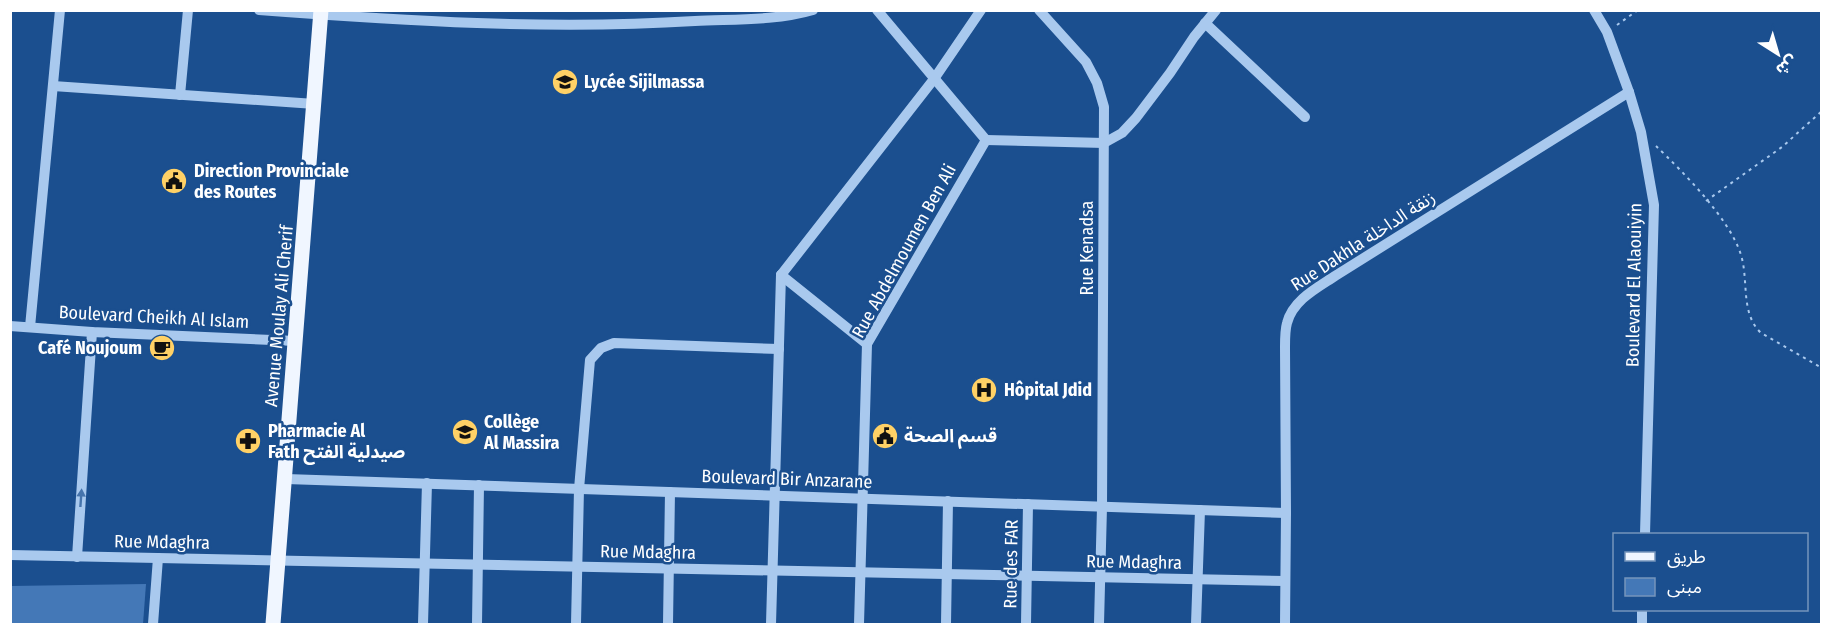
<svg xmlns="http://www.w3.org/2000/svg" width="1832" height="635" font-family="'Fira Sans Condensed','Noto Sans Arabic',sans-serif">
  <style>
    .building { fill: #4478b7 }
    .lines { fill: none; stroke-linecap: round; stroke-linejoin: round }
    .path { stroke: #a9c9ee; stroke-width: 2; stroke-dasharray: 3 4.5; stroke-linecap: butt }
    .minor { stroke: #a9c9ee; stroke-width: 10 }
    .major { stroke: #f0f6ff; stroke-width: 15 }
    .oneway { fill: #4674ac }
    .labels { text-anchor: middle; stroke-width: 5; stroke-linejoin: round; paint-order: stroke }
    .poi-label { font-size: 18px; font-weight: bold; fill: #fff; stroke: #1b4f8f; text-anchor: start }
    .street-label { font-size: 18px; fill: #fff; stroke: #1b4f8f }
  </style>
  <rect width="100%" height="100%" fill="#1b4f8f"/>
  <!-- building -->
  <path class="building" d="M 146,584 L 143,624 L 10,624 L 10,586 Z"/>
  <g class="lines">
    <!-- path -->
    <g class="path">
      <path d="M 1617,25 L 1638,10"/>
      <path d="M 1656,146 C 1683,172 1730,219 1741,255 C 1749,281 1740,313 1761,333 L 1822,368"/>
      <path d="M 1706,201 L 1782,147 L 1822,111"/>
    </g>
    <!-- minor -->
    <g class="minor">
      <path d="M 259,10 C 404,21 550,30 695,21 C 733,19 776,21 813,10"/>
      <path d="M 1039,10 L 1086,62 L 1097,83 L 1104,107 L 1102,507 L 1099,624"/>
      <path d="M 1594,10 L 1607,32 L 1629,92 L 1641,132 L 1654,205 L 1645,534"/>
      <path d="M 1205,23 L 1305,117"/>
      <path d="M 53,86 L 315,104"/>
      <path d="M 180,95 L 188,10"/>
      <path d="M 986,140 L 1104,143 L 1122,133 L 1136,118 L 1170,73 L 1194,37 L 1216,10"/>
      <path d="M 781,275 L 934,79 L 981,10"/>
      <path d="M 781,275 L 867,344"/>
      <path d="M 10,326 L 92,332 L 296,341"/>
      <path d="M 30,327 L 60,10"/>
      <path d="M 286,479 L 1286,513"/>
      <path d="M 10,555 L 1285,581"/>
      <path d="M 77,557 L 92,332"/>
      <path d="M 153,624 L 158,558"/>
      <path d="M 423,624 L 427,483"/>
      <path d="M 477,624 L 479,485"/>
      <path d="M 576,624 L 579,489 L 590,360 L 601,348 L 614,343 L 779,349"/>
      <path d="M 668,624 L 670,492"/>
      <path d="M 771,624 L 781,275"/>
      <path d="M 859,624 L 867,344 L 986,140 L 877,10"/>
      <path d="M 946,624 L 948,501"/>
      <path d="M 1026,624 L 1028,504"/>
      <path d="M 1196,624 L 1200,510"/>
      <path d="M 1285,624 L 1286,513 L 1285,347 C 1285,340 1285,330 1287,323 C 1293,300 1317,288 1335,276 L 1629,92"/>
      <path d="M 1642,624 L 1642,610"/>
    </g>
    <!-- major -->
    <path class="major" d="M 273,624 L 321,10"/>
  </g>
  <!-- one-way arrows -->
  <defs><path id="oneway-solid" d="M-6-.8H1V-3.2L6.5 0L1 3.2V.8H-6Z" transform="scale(1.5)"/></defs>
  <use class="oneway" href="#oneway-solid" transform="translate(81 498) rotate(-86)"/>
  <!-- icons -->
  <defs>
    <g id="school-disc" transform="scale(1.35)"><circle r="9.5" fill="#ffd166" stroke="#1b4f8f"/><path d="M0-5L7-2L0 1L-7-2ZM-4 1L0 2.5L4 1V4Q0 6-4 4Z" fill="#111"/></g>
    <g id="civic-disc" transform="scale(1.35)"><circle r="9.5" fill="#ffd166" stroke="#1b4f8f"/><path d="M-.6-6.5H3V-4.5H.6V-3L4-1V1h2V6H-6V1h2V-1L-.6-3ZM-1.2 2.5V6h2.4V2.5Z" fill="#111"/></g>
    <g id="cafe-disc" transform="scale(1.35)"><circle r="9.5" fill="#ffd166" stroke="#1b4f8f"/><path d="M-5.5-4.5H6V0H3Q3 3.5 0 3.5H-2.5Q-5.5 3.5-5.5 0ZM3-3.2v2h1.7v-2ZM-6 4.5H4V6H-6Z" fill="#111"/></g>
    <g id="hospital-disc" transform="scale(1.35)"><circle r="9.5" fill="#ffd166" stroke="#1b4f8f"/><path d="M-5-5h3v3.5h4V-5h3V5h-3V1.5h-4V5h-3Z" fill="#111"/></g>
    <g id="pharmacy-disc" transform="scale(1.35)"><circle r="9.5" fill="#ffd166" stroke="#1b4f8f"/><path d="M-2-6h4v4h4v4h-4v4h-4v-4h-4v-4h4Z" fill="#111"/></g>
  </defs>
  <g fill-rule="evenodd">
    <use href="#school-disc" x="565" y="82"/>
    <use href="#civic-disc" x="174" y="181"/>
    <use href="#cafe-disc" x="162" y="348"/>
    <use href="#hospital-disc" x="984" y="390"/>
    <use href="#school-disc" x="465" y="432"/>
    <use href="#civic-disc" x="885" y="436"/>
    <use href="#pharmacy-disc" x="248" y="441"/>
  </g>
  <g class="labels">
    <!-- poi labels -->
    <g class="poi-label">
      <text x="584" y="88">Lycée Sijilmassa</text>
      <text x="194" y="177">Direction Provinciale<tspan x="194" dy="21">des Routes</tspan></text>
      <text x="142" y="354" text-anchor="end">Café Noujoum</text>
      <text x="1004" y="396">Hôpital Jdid</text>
      <text x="484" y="428">Collège<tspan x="484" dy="21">Al Massira</tspan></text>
      <text x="268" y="437">Pharmacie Al<tspan x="268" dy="21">Fath صيدلية الفتح</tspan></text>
      <text x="904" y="442">قسم الصحة</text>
    </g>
    <!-- street labels -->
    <g class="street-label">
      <text transform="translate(1363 241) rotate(-33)" y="6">Rue Dakhla زنقة الداخلة</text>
      <text transform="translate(1087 248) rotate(-90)" y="6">Rue Kenadsa</text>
      <text transform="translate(904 251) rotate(-61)" y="6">Rue Abdelmoumen Ben Ali</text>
      <text transform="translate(1634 285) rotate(-89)" y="6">Boulevard El Alaouiyin</text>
      <text transform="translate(279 316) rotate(-85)" y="6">Avenue Moulay Ali Cherif</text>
      <text transform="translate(154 317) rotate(3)" y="6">Boulevard Cheikh Al Islam</text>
      <text transform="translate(787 479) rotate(2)" y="6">Boulevard Bir Anzarane</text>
      <text transform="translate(162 542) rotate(1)" y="6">Rue Mdaghra</text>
      <text transform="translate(648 552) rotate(1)" y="6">Rue Mdaghra</text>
      <text transform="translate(1134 562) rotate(1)" y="6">Rue Mdaghra</text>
      <text transform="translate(1011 564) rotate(-89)" y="6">Rue des FAR</text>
    </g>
  </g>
  <!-- border -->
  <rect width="1832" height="635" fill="none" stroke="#ffffff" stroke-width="24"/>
  <!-- legend -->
  <rect x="1613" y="533" width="195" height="78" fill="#1b4f8f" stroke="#7695bc" stroke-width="1.5"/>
  <rect x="1625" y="552" width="30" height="9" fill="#f0f6ff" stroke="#7695bc" stroke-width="1.5"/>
  <text x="1667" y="563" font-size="18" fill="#ffffff">طريق</text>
  <rect x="1625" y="578" width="30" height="18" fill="#4478b7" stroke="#7695bc" stroke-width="1.5"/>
  <text x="1667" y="593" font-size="18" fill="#ffffff">مبنى</text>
  <!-- north arrow -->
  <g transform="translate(1778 54) rotate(143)" stroke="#1b4f8f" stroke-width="4.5" paint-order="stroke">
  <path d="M0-4.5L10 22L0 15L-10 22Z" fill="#ffffff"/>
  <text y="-9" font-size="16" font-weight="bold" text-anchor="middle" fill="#ffffff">ش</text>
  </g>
</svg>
